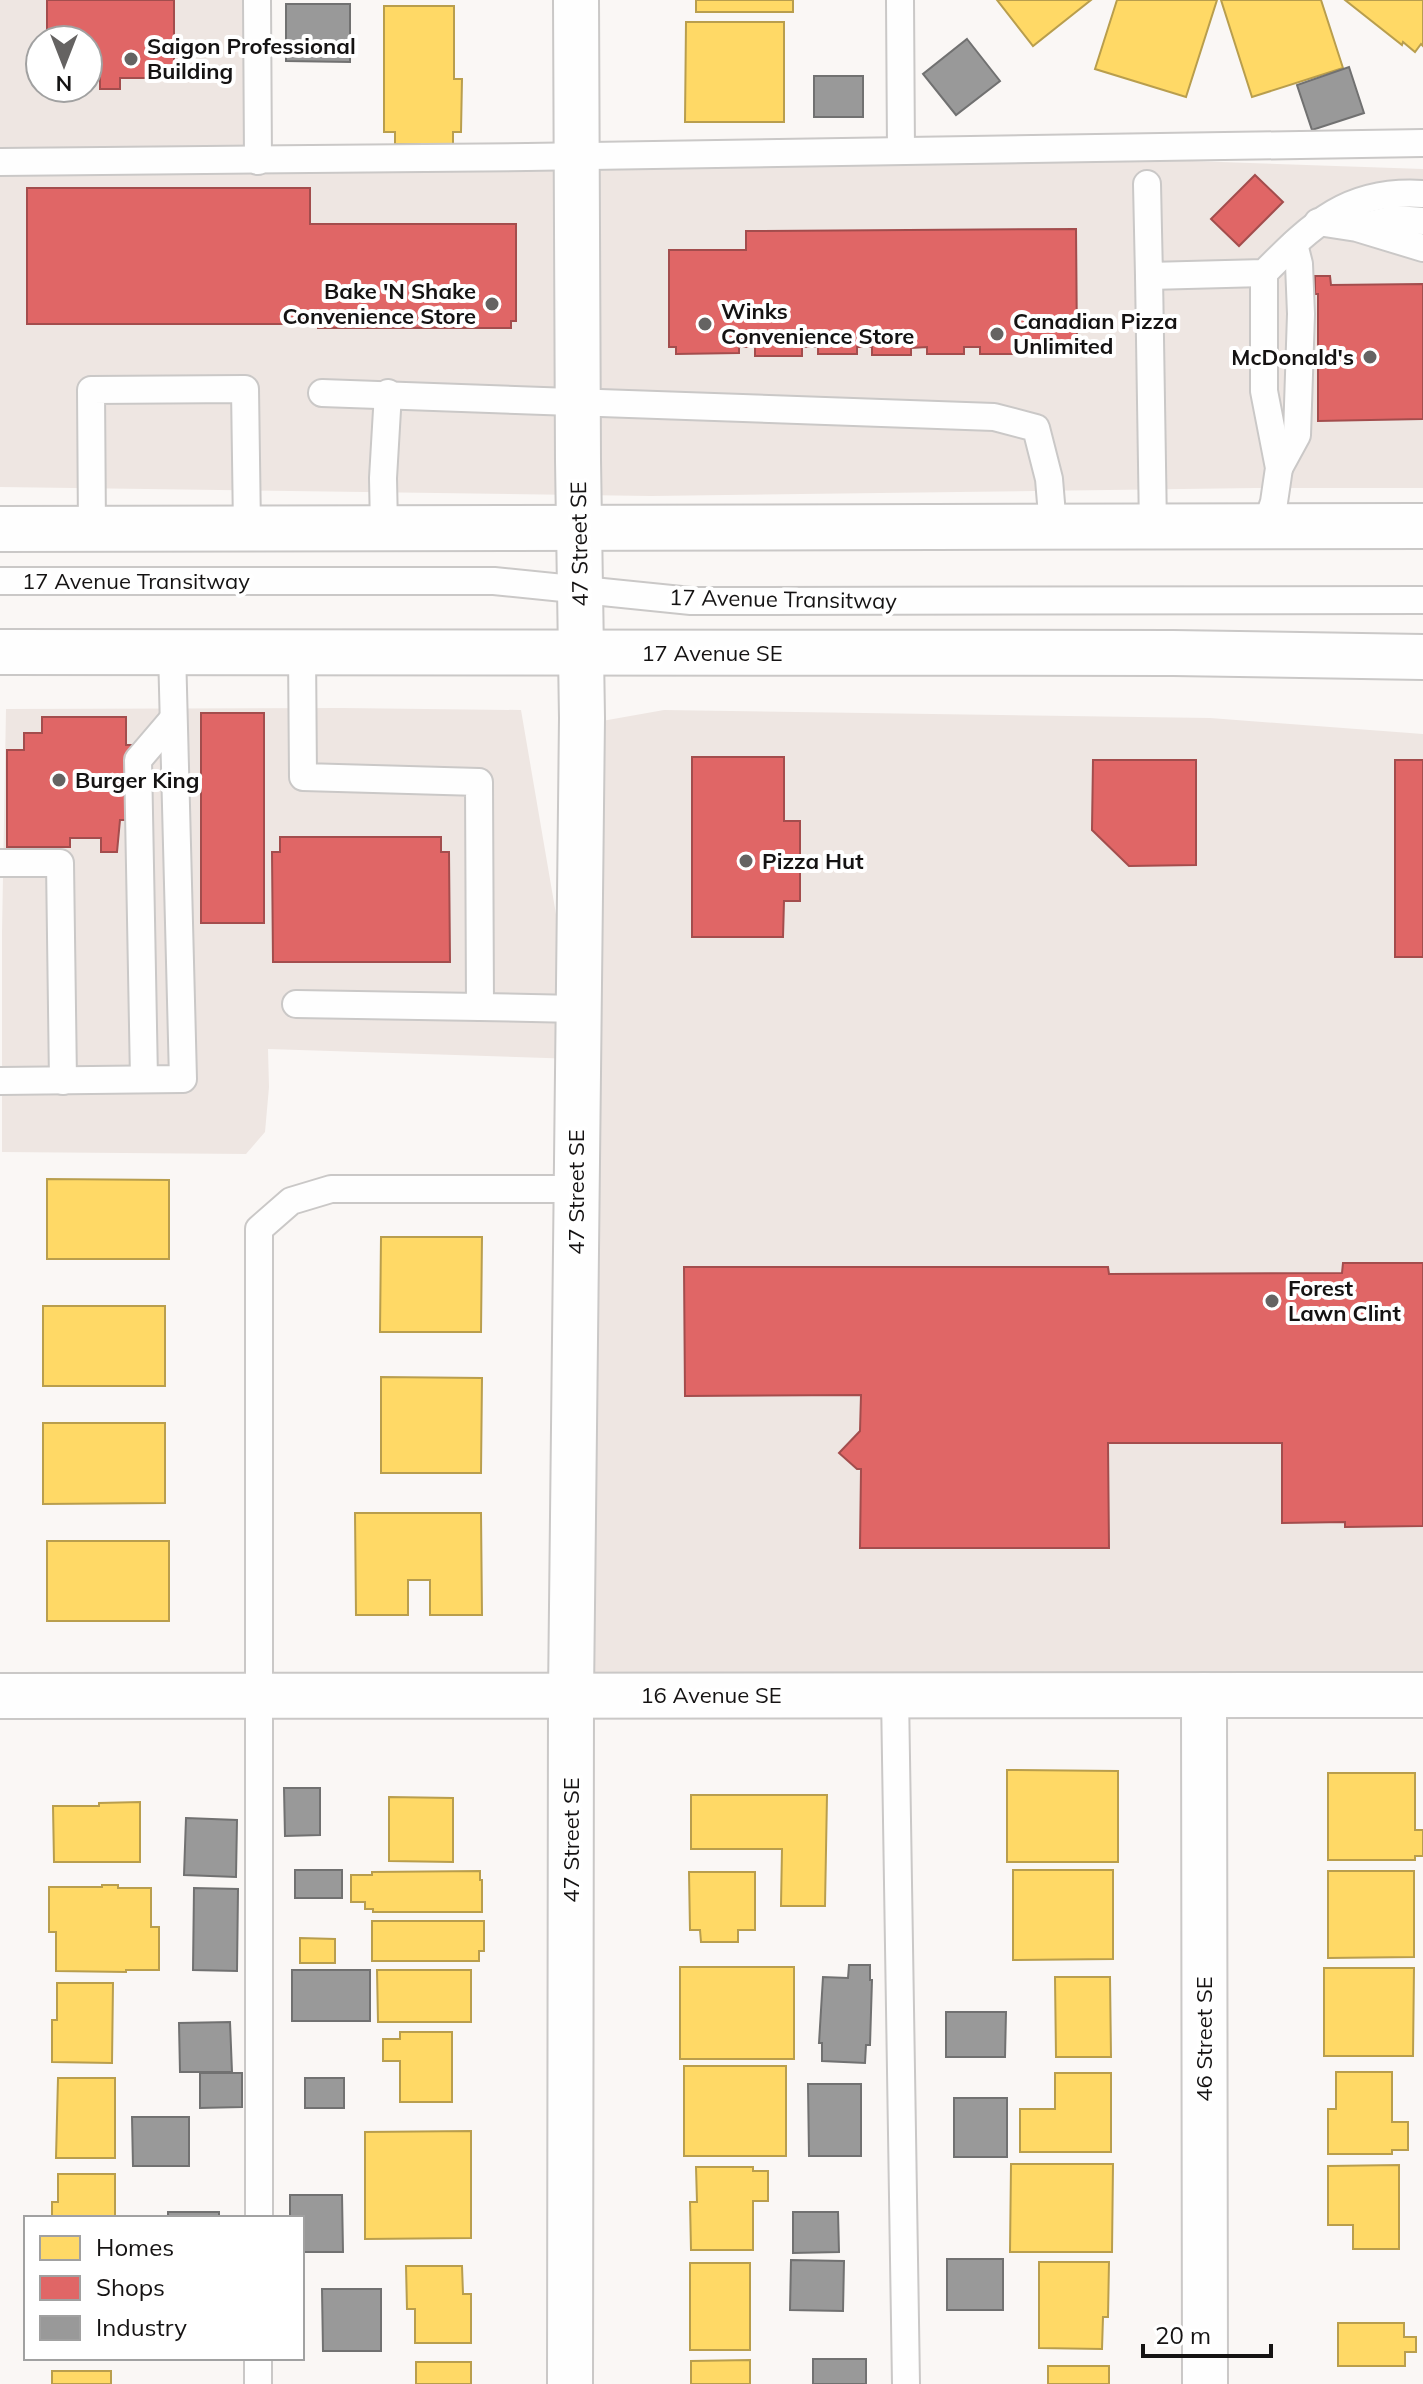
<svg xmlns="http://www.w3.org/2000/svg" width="1423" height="2384" font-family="Mulish,sans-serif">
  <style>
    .built { fill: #eee6e2; fill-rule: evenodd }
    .homes { fill: #ffd966; stroke: #b99e4d; stroke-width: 2 }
    .shops { fill: #e06666; stroke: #a34d4d; stroke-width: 2 }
    .industry { fill: #999; stroke: #717171; stroke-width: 2 }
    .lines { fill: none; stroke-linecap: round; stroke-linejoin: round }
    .lane-casing { stroke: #cac8c7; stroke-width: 30 }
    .street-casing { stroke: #cac8c7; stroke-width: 48 }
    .secondary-casing { stroke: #cac8c7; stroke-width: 48 }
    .lane { stroke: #fefefe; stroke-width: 26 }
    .street { stroke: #fefefe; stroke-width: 44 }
    .secondary { stroke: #fefefe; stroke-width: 44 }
    .poi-dot { fill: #656362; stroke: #fff; stroke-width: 3 }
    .labels { text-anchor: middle; stroke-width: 8; stroke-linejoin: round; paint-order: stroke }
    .poi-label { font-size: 22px; font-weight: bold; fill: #151313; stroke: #fff; text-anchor: start }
    .street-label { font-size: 22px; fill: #151313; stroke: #fff }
  </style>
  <rect width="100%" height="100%" fill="#faf7f5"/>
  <!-- built -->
  <g class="built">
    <path d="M 0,0 L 258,0 L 258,160 L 901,151 L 1423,169 L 1423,488 L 1256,488 L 651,496 L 0,487 ZM 40,40 L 88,40 L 88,88 L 40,88 Z"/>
    <path d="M 342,708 L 521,710 L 576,1031 L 602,721 L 664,710 L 1210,718 L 1423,734 L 1423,1695 L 571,1695 L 577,1059 L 268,1049 L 269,1087 L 265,1132 L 246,1154 L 2,1152 L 2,933 L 6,709 Z"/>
  </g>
  <!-- homes -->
  <g class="homes">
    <rect x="696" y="0" width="97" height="12"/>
    <path d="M 997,0 L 1091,0 L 1033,46 Z"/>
    <path d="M 1117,0 L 1217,0 L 1186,97 L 1095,69 Z"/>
    <path d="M 1221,0 L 1321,0 L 1343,68 L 1252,97 Z"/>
    <path d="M 1345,0 L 1423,0 L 1423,46 L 1421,44 L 1415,52 L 1403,42 L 1402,45 Z"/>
    <path d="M 384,6 L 454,6 L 454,79 L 462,79 L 461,132 L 453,132 L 453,144 L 395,144 L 395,132 L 384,132 Z"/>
    <path d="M 686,22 L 784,22 L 784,122 L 685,122 Z"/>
    <path d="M 47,1179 L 169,1180 L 169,1259 L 47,1259 Z"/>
    <path d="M 381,1237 L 482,1237 L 481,1332 L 380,1332 Z"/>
    <rect x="43" y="1306" width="122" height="80"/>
    <path d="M 381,1377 L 482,1378 L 481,1473 L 381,1473 Z"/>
    <path d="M 43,1423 L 165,1423 L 165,1503 L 43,1504 Z"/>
    <path d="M 355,1513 L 481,1513 L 482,1615 L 430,1615 L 430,1580 L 408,1580 L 408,1615 L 356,1615 Z"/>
    <rect x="47" y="1541" width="122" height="80"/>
    <path d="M 1007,1770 L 1118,1771 L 1118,1862 L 1007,1862 Z"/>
    <path d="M 1328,1773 L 1415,1773 L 1415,1830 L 1423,1830 L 1423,1856 L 1415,1856 L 1415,1860 L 1328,1860 Z"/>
    <path d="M 691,1795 L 827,1795 L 825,1906 L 781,1906 L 782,1849 L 691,1849 Z"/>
    <path d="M 389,1797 L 453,1798 L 453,1862 L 389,1861 Z"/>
    <path d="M 140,1802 L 140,1862 L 54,1862 L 53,1806 L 99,1806 L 99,1803 Z"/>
    <path d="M 1013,1870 L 1113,1870 L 1113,1959 L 1013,1960 Z"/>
    <path d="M 480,1871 L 480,1880 L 482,1880 L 482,1912 L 373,1912 L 373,1909 L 365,1909 L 365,1902 L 351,1902 L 351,1875 L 372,1875 L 372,1872 Z"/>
    <path d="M 1328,1871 L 1414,1871 L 1414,1957 L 1328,1958 Z"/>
    <path d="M 689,1872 L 755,1872 L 755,1930 L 738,1930 L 738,1942 L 701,1942 L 700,1930 L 690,1930 Z"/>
    <path d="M 102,1885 L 118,1885 L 118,1888 L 151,1888 L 151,1927 L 159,1927 L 159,1970 L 126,1970 L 126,1972 L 56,1971 L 56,1932 L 49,1932 L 49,1887 L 102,1887 Z"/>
    <path d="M 372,1921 L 484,1921 L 484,1951 L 479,1951 L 479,1961 L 372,1961 Z"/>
    <path d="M 300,1938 L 335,1939 L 335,1963 L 300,1963 Z"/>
    <rect x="680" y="1967" width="114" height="92"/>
    <path d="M 1324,1968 L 1414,1968 L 1413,2056 L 1324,2056 Z"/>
    <path d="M 377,1970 L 471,1970 L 471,2022 L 378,2022 Z"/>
    <path d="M 1055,1977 L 1110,1977 L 1111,2057 L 1056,2057 Z"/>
    <path d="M 57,1983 L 113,1983 L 112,2063 L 52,2062 L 52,2020 L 57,2020 Z"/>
    <path d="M 400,2032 L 452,2032 L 452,2102 L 400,2102 L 400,2061 L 383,2061 L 383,2039 L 400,2039 Z"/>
    <rect x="684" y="2066" width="102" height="90"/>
    <path d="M 1336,2072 L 1392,2072 L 1392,2122 L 1408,2122 L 1408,2150 L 1392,2150 L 1392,2154 L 1328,2154 L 1328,2109 L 1336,2109 Z"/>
    <path d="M 1055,2073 L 1111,2073 L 1111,2152 L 1020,2152 L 1020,2109 L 1055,2109 Z"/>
    <path d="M 58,2078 L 115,2078 L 115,2158 L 56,2158 Z"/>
    <path d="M 471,2131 L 471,2238 L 365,2239 L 365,2132 Z"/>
    <path d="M 1011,2164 L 1113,2164 L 1112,2252 L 1010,2252 Z"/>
    <path d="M 1399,2165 L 1399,2249 L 1353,2249 L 1353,2225 L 1328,2225 L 1328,2166 Z"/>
    <path d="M 696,2167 L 753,2167 L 753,2171 L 768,2171 L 768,2201 L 753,2201 L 753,2250 L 691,2250 L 690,2202 L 697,2202 Z"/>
    <path d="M 58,2174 L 115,2174 L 115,2218 L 52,2218 L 52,2202 L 58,2202 Z"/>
    <path d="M 1039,2262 L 1109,2262 L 1108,2317 L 1103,2317 L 1102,2349 L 1039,2348 Z"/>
    <rect x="690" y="2263" width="60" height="87"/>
    <path d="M 406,2266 L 462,2266 L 463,2294 L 471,2294 L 471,2343 L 415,2343 L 415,2309 L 407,2309 Z"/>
    <path d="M 1338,2323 L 1404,2323 L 1404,2337 L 1416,2337 L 1416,2352 L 1405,2352 L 1405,2366 L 1338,2366 Z"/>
    <path d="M 750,2360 L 750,2384 L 691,2384 L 691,2361 Z"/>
    <rect x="416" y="2362" width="55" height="22"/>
    <rect x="1048" y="2366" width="61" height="18"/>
    <rect x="52" y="2371" width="59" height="13"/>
  </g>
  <!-- shops -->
  <g class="shops">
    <path d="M 47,0 L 174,0 L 174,78 L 120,78 L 120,89 L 100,89 L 100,78 L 88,78 L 88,40 L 47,40 Z"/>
    <path d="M 1255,175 L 1283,202 L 1239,246 L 1211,219 Z"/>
    <path d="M 27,188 L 310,188 L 310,224 L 516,224 L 516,321 L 511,321 L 511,328 L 318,328 L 318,321 L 311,321 L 311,324 L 27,324 Z"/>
    <path d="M 1076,229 L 1077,346 L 1069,346 L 1069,354 L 1033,355 L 1033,347 L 1017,347 L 1017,354 L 980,354 L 980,347 L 964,347 L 964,354 L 927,354 L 927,347 L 911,348 L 911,355 L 872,355 L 872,347 L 857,347 L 857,354 L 818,354 L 818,347 L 802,347 L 802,356 L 755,356 L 755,347 L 739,347 L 739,353 L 676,354 L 676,347 L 669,347 L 669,250 L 746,250 L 746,231 Z"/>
    <path d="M 1315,276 L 1330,276 L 1331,285 L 1423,284 L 1423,419 L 1318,421 L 1318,294 L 1315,294 Z"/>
    <rect x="201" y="713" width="63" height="210"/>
    <path d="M 42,717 L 126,717 L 126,745 L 134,745 L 134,820 L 120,820 L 117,852 L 101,852 L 101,838 L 70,838 L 70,847 L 7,847 L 7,750 L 24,750 L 24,733 L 42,733 Z"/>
    <path d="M 692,757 L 784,757 L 784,821 L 800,821 L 800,901 L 784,901 L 783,937 L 692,937 Z"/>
    <path d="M 1093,760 L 1196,760 L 1196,865 L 1129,866 L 1092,830 Z"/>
    <rect x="1395" y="760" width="28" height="197"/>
    <path d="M 280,837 L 441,837 L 441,852 L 449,852 L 450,962 L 273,962 L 272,852 L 280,852 Z"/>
    <path d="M 1343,1263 L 1423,1263 L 1423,1526 L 1345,1527 L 1345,1522 L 1282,1523 L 1282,1443 L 1108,1443 L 1109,1548 L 860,1548 L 861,1469 L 857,1469 L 839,1453 L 860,1431 L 861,1395 L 685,1396 L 684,1267 L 1108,1267 L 1109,1274 L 1342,1273 Z"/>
  </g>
  <!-- industry -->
  <g class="industry">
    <path d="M 286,4 L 350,4 L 350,62 L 286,61 Z"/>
    <path d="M 967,39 L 1000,81 L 956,115 L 923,74 Z"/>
    <path d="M 1349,67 L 1364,113 L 1312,130 L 1297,85 Z"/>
    <rect x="814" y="76" width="49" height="41"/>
    <path d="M 284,1788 L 320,1788 L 320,1835 L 285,1836 Z"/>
    <path d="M 186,1818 L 237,1820 L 236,1877 L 184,1875 Z"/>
    <rect x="295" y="1870" width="47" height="28"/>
    <path d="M 194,1888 L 238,1889 L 237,1971 L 193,1970 Z"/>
    <path d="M 849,1965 L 870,1965 L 870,1980 L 872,1980 L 870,2045 L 866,2045 L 865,2063 L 822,2061 L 822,2043 L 819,2043 L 823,1977 L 848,1978 Z"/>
    <rect x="292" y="1970" width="78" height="51"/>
    <path d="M 946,2012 L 1006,2012 L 1005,2057 L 946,2057 Z"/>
    <path d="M 230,2022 L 232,2072 L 180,2072 L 179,2023 Z"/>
    <path d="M 200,2073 L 242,2073 L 242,2107 L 200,2108 Z"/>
    <rect x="305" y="2078" width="39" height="30"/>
    <path d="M 808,2084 L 861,2084 L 861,2156 L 809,2156 Z"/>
    <rect x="954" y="2098" width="53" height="59"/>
    <path d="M 132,2117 L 189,2117 L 189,2166 L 133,2166 Z"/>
    <path d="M 290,2195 L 342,2195 L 343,2252 L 302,2252 L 302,2218 L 290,2218 Z"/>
    <rect x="168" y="2212" width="51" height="6"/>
    <path d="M 793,2212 L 838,2212 L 839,2252 L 793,2253 Z"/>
    <rect x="947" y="2259" width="56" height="51"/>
    <path d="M 791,2260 L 844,2261 L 843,2311 L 790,2310 Z"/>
    <path d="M 322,2289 L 381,2289 L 381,2351 L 323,2351 Z"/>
    <rect x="813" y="2359" width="53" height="25"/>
  </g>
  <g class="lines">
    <!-- lane casing -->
    <g class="lane-casing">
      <g id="lane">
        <path d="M 257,0 L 258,161"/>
        <path d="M 900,0 L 901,151"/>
        <path d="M 0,162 L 527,157 L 1423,143"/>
        <path d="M 1147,184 L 1149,276 L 1264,273 C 1313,224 1348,189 1423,194"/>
        <path d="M 1318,222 L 1357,228 L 1423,248"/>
        <path d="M 1360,227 L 1395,219 L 1423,221"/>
        <path d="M 1264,273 L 1264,391 L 1279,468 L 1274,502 L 1266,526"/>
        <path d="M 1149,276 L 1153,527"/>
        <path d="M 322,393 L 994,417 L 1036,428 L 1049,479 L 1053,527"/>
        <path d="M 1279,468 L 1297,435 L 1301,314 L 1299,264 L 1294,244"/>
        <path d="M 384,527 L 383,478 L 388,393"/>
        <path d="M 92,528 L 91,390 L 245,389 L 247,527"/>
        <path d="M 0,581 L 494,581 L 691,601 L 1423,600"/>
        <path d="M 302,650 L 303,777 L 479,782 L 480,1007 L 578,1009"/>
        <path d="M 0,863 L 60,863 L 63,1081"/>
        <path d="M 296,1004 L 480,1007"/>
        <path d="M 144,1079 L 138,760 L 173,719"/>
        <path d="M 0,1081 L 183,1079 L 172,650"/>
        <path d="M 895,1695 L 906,2384"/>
        <path d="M 259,2218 L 259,1229 L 291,1201 L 331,1189 L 576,1189"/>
        <path d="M 258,2384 L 258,2358"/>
      </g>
    </g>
    <!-- street casing -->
    <g class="street-casing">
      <g id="street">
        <path d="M 1204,1695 L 1205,2384"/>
        <path d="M 0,1696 L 1423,1695"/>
        <path d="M 570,2384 L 571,1695 L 582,718 L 578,460 L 576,0"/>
      </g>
    </g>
    <!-- secondary casing -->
    <g class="secondary-casing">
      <g id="secondary">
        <path d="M 0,529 L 1423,526"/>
        <path d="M 0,652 L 1173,653 L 1423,657"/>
      </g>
    </g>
    <!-- lane -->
    <use href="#lane" class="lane"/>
    <!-- street -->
    <use href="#street" class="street"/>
    <!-- secondary -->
    <use href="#secondary" class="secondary"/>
  </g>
  <!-- markers -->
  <g class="poi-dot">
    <circle cx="131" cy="59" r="8"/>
    <circle cx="492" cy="304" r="8"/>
    <circle cx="705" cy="324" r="8"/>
    <circle cx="997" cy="334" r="8"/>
    <circle cx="1370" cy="357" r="8"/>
    <circle cx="59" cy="780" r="8"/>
    <circle cx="746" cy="861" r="8"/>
    <circle cx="1272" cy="1301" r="8"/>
  </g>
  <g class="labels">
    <!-- poi labels -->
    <g class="poi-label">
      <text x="147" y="54">Saigon Professional<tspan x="147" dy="25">Building</tspan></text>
      <text x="476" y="299" text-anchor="end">Bake 'N Shake<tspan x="476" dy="25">Convenience Store</tspan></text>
      <text x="721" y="319">Winks<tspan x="721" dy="25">Convenience Store</tspan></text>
      <text x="1013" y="329">Canadian Pizza<tspan x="1013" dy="25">Unlimited</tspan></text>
      <text x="1354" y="365" text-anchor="end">McDonald's</text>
      <text x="75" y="788">Burger King</text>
      <text x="762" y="869">Pizza Hut</text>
      <text x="1288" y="1296">Forest<tspan x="1288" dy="25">Lawn Clint</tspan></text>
    </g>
    <!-- street labels -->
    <g class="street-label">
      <text transform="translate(579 544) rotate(-91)" y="8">47 Street SE</text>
      <text x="136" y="589">17 Avenue Transitway</text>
      <text transform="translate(783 599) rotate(1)" y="8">17 Avenue Transitway</text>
      <text x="712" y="661">17 Avenue SE</text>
      <text transform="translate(576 1192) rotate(-90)" y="8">47 Street SE</text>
      <text x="711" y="1703">16 Avenue SE</text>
      <text transform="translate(571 1840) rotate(-90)" y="8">47 Street SE</text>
      <text transform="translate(1204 2039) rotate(-90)" y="8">46 Street SE</text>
    </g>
  </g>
  <!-- legend -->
  <rect x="24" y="2216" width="280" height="144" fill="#ffffff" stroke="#a1a1a1" stroke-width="2"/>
  <rect x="40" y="2236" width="40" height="24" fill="#ffd966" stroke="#a1a1a1" stroke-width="2"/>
  <text x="96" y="2256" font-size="24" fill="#151313">Homes</text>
  <rect x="40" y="2276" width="40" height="24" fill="#e06666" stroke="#a1a1a1" stroke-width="2"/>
  <text x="96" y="2296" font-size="24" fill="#151313">Shops</text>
  <rect x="40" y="2316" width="40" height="24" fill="#999999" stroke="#a1a1a1" stroke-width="2"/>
  <text x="96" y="2336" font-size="24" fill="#151313">Industry</text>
  <!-- north arrow -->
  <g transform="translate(64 64) rotate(180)"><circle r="38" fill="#ffffff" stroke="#a1a1a1" stroke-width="2"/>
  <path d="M0-6L14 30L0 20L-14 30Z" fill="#656362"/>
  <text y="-12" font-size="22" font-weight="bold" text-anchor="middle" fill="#151313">N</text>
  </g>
  <!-- scale -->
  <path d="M1143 2344v12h128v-12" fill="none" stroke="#151313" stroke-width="4"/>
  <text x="1155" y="2344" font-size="24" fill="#151313" stroke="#ffffff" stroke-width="6" paint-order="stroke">20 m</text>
</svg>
